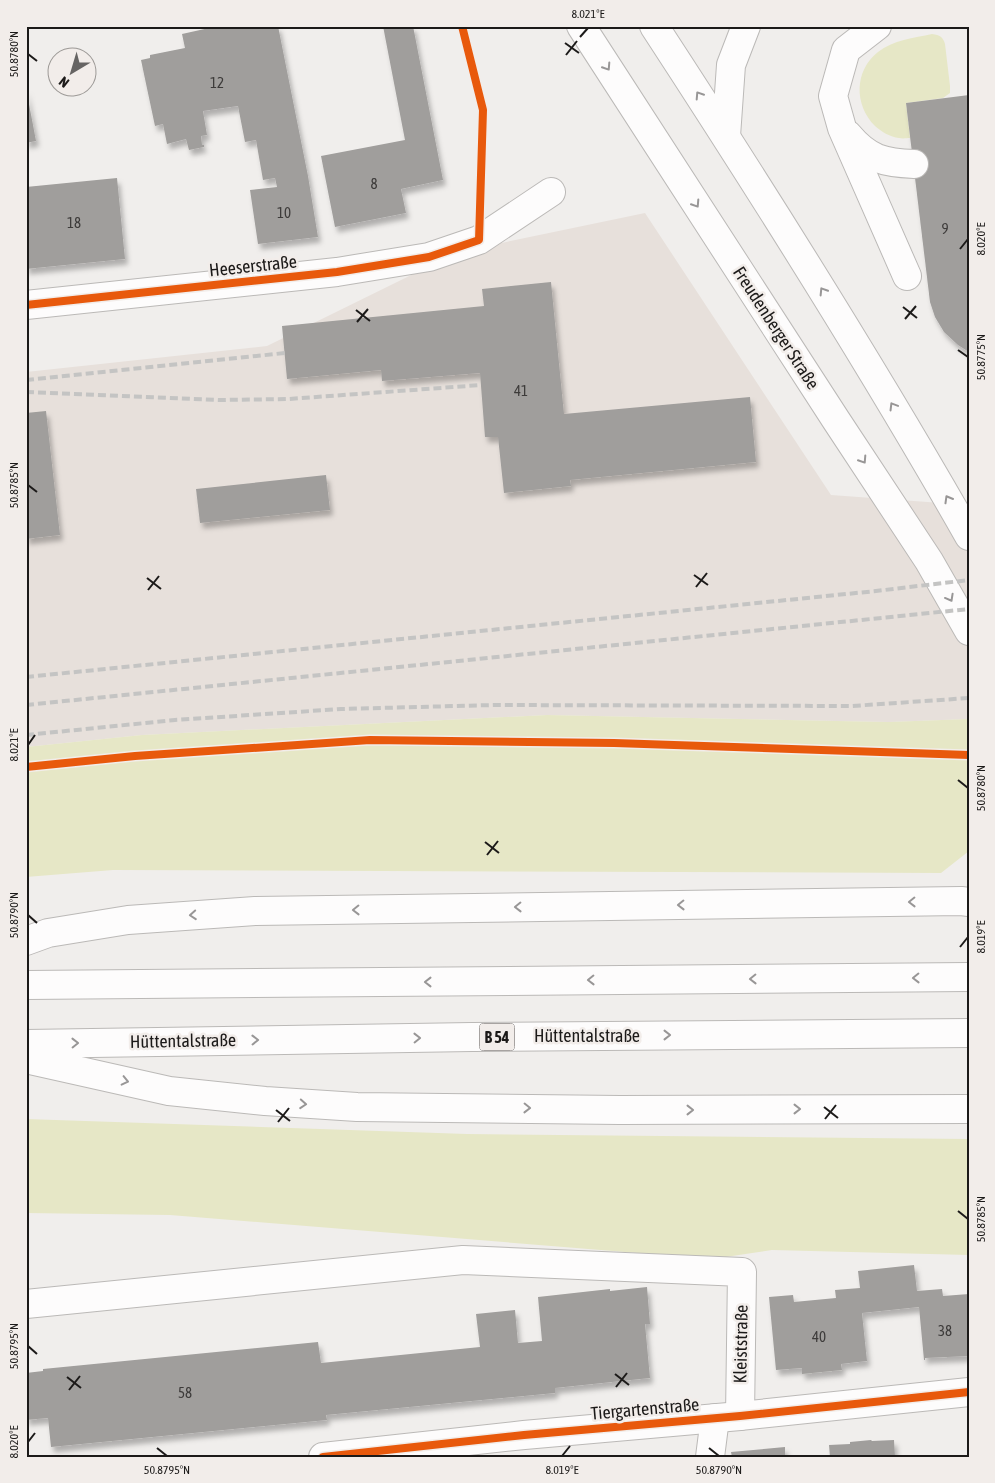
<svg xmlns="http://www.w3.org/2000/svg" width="995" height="1483" font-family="'Asap Condensed',sans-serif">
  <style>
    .built { fill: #e7e0db }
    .green { fill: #e6e7c6 }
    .building { fill: #a09e9c; filter: url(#shadow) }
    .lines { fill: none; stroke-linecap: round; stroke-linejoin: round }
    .minor-casing { stroke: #bbb9b7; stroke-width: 30 }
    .major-casing { stroke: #bbb9b7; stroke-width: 30 }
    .highway-casing { stroke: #bbb9b7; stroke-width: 30 }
    .minor { stroke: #fdfcfc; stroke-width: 28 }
    .major { stroke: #fdfcfc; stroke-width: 28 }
    .highway { stroke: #fdfcfc; stroke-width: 28 }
    .rail { stroke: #c4c4c3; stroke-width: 4; stroke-dasharray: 8 4; stroke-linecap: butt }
    .cycleway-casing { stroke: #f2edea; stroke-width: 11 }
    .cycleway { stroke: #e8590c; stroke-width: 8 }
    .oneway { stroke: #989696 }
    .ticks { fill: none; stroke: #1c1a19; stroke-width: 2 }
    .labels { text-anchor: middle; stroke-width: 5; stroke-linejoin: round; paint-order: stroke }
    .number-label { font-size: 15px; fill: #3d3b3a }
    .shield { fill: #f2edea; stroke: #5c5958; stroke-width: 1 }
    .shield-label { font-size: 16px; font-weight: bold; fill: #1c1a19 }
    .street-label { font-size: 18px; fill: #1c1a19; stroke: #f2edea }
    .neatline { fill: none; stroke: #1c1a19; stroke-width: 2 }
    .ticks-label { font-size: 12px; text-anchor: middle; fill: #1c1a19 }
  </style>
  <defs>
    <filter id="shadow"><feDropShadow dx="3" dy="5.5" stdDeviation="2.5" flood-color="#0004"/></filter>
  </defs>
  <rect width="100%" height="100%" fill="#f0eeec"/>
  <!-- built -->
  <path class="built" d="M 645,213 L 831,495 L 969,505 L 969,719 L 888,722 L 547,715 L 142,735 L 26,747 L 26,372 L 267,346 L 458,252 Z"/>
  <!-- green -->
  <g class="green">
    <path d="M 932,34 C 940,35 943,37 945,44 L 950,86 L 950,93 L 943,98 L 906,103 L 910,138 C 907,138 903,139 899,138 C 890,137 882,132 875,126 C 854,105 854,71 878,52 C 893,40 914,38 932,34 Z"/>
    <path d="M 547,715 L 888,722 L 969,719 L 969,851 L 941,873 L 113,870 L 26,877 L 26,747 L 142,735 Z"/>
    <path d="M 26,1119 L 467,1134 L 969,1139 L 969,1255 L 772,1250 L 712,1259 L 170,1215 L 26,1213 Z"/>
  </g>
  <!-- building -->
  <g class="building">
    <path d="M 218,26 L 278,26 L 308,176 L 318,237 L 258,244 L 250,190 L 277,187 L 275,178 L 263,180 L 256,140 L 245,142 L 238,106 L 203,111 L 207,135 L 201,136 L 202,145 L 204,145 L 204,147 L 189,150 L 186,139 L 167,144 L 163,124 L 155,126 L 141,60 L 150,58 L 150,55 L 185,48 L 182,34 Z"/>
    <path d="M 383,26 L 413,26 L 443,180 L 401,189 L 406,213 L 335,227 L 321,156 L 405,140 Z"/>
    <path d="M 26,88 L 36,141 L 26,143 Z"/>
    <path d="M 969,95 L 969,352 L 958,345 L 944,332 L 935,317 L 930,302 L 906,103 Z"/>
    <path d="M 117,178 L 125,259 L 26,269 L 26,187 Z"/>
    <path d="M 551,282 L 564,414 L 750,397 L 756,462 L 570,480 L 571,486 L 504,493 L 498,437 L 485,437 L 480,373 L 382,381 L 381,370 L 287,379 L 282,326 L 484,306 L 482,289 Z"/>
    <path d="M 46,411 L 60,535 L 26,539 L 26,413 Z"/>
    <path d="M 326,475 L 330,510 L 200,523 L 196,489 Z"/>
    <path d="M 914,1265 L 917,1291 L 942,1289 L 943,1296 L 969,1294 L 969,1356 L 925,1358 L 925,1360 L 924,1360 L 919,1307 L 862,1313 L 867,1361 L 841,1364 L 842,1370 L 802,1374 L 802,1368 L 776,1370 L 769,1297 L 793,1295 L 794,1302 L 836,1298 L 835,1290 L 860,1288 L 858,1271 Z"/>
    <path d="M 647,1287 L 650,1324 L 645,1324 L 650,1378 L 555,1388 L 555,1393 L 326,1415 L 327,1420 L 51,1447 L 48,1418 L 26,1420 L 26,1373 L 43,1371 L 43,1369 L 318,1342 L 321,1363 L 480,1347 L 476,1314 L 515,1310 L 518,1343 L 542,1341 L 538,1297 L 610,1289 L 610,1291 Z"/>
    <path d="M 871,1440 L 872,1441 L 894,1440 L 895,1457 L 830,1457 L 829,1445 L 850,1444 L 850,1442 Z"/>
    <path d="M 785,1447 L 785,1457 L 732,1457 L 731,1452 Z"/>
  </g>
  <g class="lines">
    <!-- minor casing -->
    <g class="minor-casing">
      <g id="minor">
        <path d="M 877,26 L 846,50 L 833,96 L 842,128 L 907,276"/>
        <path d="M 848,135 C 868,159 884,163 914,164"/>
        <path d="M 26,305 L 337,272 L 429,257 L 479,240 L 551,192"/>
        <path d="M 26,1304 L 463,1260 L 742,1272 L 740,1416"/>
        <path d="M 323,1457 L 524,1435 L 740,1416 L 969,1392"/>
        <path d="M 710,1457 L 715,1418"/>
      </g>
    </g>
    <!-- major casing -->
    <g class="major-casing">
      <g id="major">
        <path d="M 581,26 L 836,420 L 929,561 L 969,631"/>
        <path d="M 654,26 C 763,193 870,362 969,536"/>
        <path d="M 726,136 L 731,65 L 746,26"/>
      </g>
    </g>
    <!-- highway casing -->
    <g class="highway-casing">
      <g id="highway">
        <path d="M 26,941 L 48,933 L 128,920 L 255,911 L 961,901 L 969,902"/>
        <path d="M 26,985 L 969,977"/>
        <path d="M 26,1044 L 472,1037 L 969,1033"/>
        <path d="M 26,1059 L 169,1091 L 265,1101 L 357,1107 L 620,1110 L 969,1109"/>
      </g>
    </g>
    <!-- minor -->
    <use href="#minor" class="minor"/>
    <!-- major -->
    <use href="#major" class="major"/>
    <!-- highway -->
    <use href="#highway" class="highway"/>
    <!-- rail -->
    <g class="rail">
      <path d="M 26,380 L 285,353"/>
      <path d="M 26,392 L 220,400 L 289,399 L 481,385"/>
      <path d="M 26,677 L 876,591 L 969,580"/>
      <path d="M 26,705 L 969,609"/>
      <path d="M 26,735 L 175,720 L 341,709 L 495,705 L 852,706 L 969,698"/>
    </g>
    <!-- cycleway casing -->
    <g class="cycleway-casing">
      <g id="cycleway">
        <path d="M 26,305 L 337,272 L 429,257 L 479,240 L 483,110 L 462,26"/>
        <path d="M 26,767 L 135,756 L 370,740 L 614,743 L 969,755"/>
        <path d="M 323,1457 L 524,1435 L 740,1416 L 969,1392"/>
      </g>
    </g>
    <!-- cycleway -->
    <use href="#cycleway" class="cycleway"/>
  </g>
  <!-- one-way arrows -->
  <defs><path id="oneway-chevron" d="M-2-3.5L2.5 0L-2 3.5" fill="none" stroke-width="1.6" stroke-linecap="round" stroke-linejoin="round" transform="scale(1.25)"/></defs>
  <g class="oneway">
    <use href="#oneway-chevron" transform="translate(607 67) rotate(57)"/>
    <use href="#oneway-chevron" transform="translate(699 95) rotate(-123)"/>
    <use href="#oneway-chevron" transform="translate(696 204) rotate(57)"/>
    <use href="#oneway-chevron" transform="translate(823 291) rotate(-122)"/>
    <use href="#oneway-chevron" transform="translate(893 406) rotate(-121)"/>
    <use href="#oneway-chevron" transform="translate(863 460) rotate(57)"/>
    <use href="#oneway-chevron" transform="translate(948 499) rotate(-120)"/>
    <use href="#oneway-chevron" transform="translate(950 598) rotate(61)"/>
    <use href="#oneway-chevron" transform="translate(912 902) rotate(179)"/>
    <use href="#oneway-chevron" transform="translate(681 905) rotate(179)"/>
    <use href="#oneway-chevron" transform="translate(518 907) rotate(179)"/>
    <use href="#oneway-chevron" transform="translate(356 910) rotate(179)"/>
    <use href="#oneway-chevron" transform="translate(193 915) rotate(176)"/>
    <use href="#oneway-chevron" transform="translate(916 978) rotate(179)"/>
    <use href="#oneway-chevron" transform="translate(753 979) rotate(179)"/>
    <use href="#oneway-chevron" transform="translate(591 980) rotate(179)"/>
    <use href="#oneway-chevron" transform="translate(428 982) rotate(180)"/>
    <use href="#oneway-chevron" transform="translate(667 1035)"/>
    <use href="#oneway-chevron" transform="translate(417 1038) rotate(-1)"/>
    <use href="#oneway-chevron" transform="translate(255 1040) rotate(-1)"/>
    <use href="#oneway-chevron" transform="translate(75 1043) rotate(-1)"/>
    <use href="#oneway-chevron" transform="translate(125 1081) rotate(13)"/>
    <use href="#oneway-chevron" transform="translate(303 1104) rotate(4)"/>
    <use href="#oneway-chevron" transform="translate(527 1108) rotate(1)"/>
    <use href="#oneway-chevron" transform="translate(797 1109)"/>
    <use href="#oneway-chevron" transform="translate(690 1110)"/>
  </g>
  <!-- ticks -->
  <path class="ticks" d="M 580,37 L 588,28M 565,43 L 579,53M 28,54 L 37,61M 566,55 L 577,41M 960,249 L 968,239M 903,307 L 917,318M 356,310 L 370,321M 905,319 L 916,306M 357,322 L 368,309M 958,350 L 968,357M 28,485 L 37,492M 694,575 L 708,585M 147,578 L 161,589M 696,587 L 707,573M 148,590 L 159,576M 28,745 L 35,735M 958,780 L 968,788M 485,842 L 499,853M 487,855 L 498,841M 28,915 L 37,923M 960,947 L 968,937M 824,1107 L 838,1118M 276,1110 L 290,1121M 825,1119 L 836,1105M 278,1122 L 289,1108M 958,1211 L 968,1219M 28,1346 L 37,1354M 615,1374 L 629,1385M 67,1377 L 81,1388M 616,1387 L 627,1373M 69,1390 L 80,1376M 28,1442 L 35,1433M 157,1448 L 167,1456M 709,1448 L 719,1456M 562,1456 L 570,1446"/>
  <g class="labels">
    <!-- number labels -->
    <g class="number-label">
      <text x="217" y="88">12</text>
      <text x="374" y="189">8</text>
      <text x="284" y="218">10</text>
      <text x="74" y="228">18</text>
      <text x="945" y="234">9</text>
      <text x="521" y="396">41</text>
      <text x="945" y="1336">38</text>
      <text x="819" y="1342">40</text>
      <text x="185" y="1398">58</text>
    </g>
    <!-- shield labels -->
    <rect class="shield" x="479.5" y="1023.5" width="35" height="27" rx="4"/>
    <g class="shield-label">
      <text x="497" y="1043">B 54</text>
    </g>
    <!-- street labels -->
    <g class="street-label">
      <text transform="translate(253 266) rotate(-6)" y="6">Heeserstraße</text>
      <text transform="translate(776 328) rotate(57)" y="6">Freudenberger Straße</text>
      <text x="587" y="1042">Hüttentalstraße</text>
      <text transform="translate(183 1041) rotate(-1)" y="6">Hüttentalstraße</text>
      <text transform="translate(741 1344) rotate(-89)" y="6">Kleiststraße</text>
      <text transform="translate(645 1409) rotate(-5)" y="6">Tiergartenstraße</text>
    </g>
  </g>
  <!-- border -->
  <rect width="995" height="1483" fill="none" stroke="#f2edea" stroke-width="55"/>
  <!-- north arrow -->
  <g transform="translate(72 72) rotate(218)"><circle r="24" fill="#f2edea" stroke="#9c9996"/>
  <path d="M0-4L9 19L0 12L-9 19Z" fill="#666463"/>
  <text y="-8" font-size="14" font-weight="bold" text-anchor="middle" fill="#1c1a19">N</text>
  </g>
  <rect x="28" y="28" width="940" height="1428" class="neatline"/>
  <g class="ticks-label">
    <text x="588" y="18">8.021°E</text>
    <text transform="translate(14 54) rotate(-90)" y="4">50.8780°N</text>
    <text transform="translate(981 239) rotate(-90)" y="4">8.020°E</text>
    <text transform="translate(981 357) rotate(-90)" y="4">50.8775°N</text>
    <text transform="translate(14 485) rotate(-90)" y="4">50.8785°N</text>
    <text transform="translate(14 745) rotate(-90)" y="4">8.021°E</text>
    <text transform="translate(981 788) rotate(-90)" y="4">50.8780°N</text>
    <text transform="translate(14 915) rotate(-90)" y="4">50.8790°N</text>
    <text transform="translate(981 937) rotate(-90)" y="4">8.019°E</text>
    <text transform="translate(981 1219) rotate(-90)" y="4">50.8785°N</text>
    <text transform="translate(14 1346) rotate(-90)" y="4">50.8795°N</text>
    <text transform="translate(14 1442) rotate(-90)" y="4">8.020°E</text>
    <text x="167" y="1474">50.8795°N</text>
    <text x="562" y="1474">8.019°E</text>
    <text x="719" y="1474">50.8790°N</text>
  </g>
</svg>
